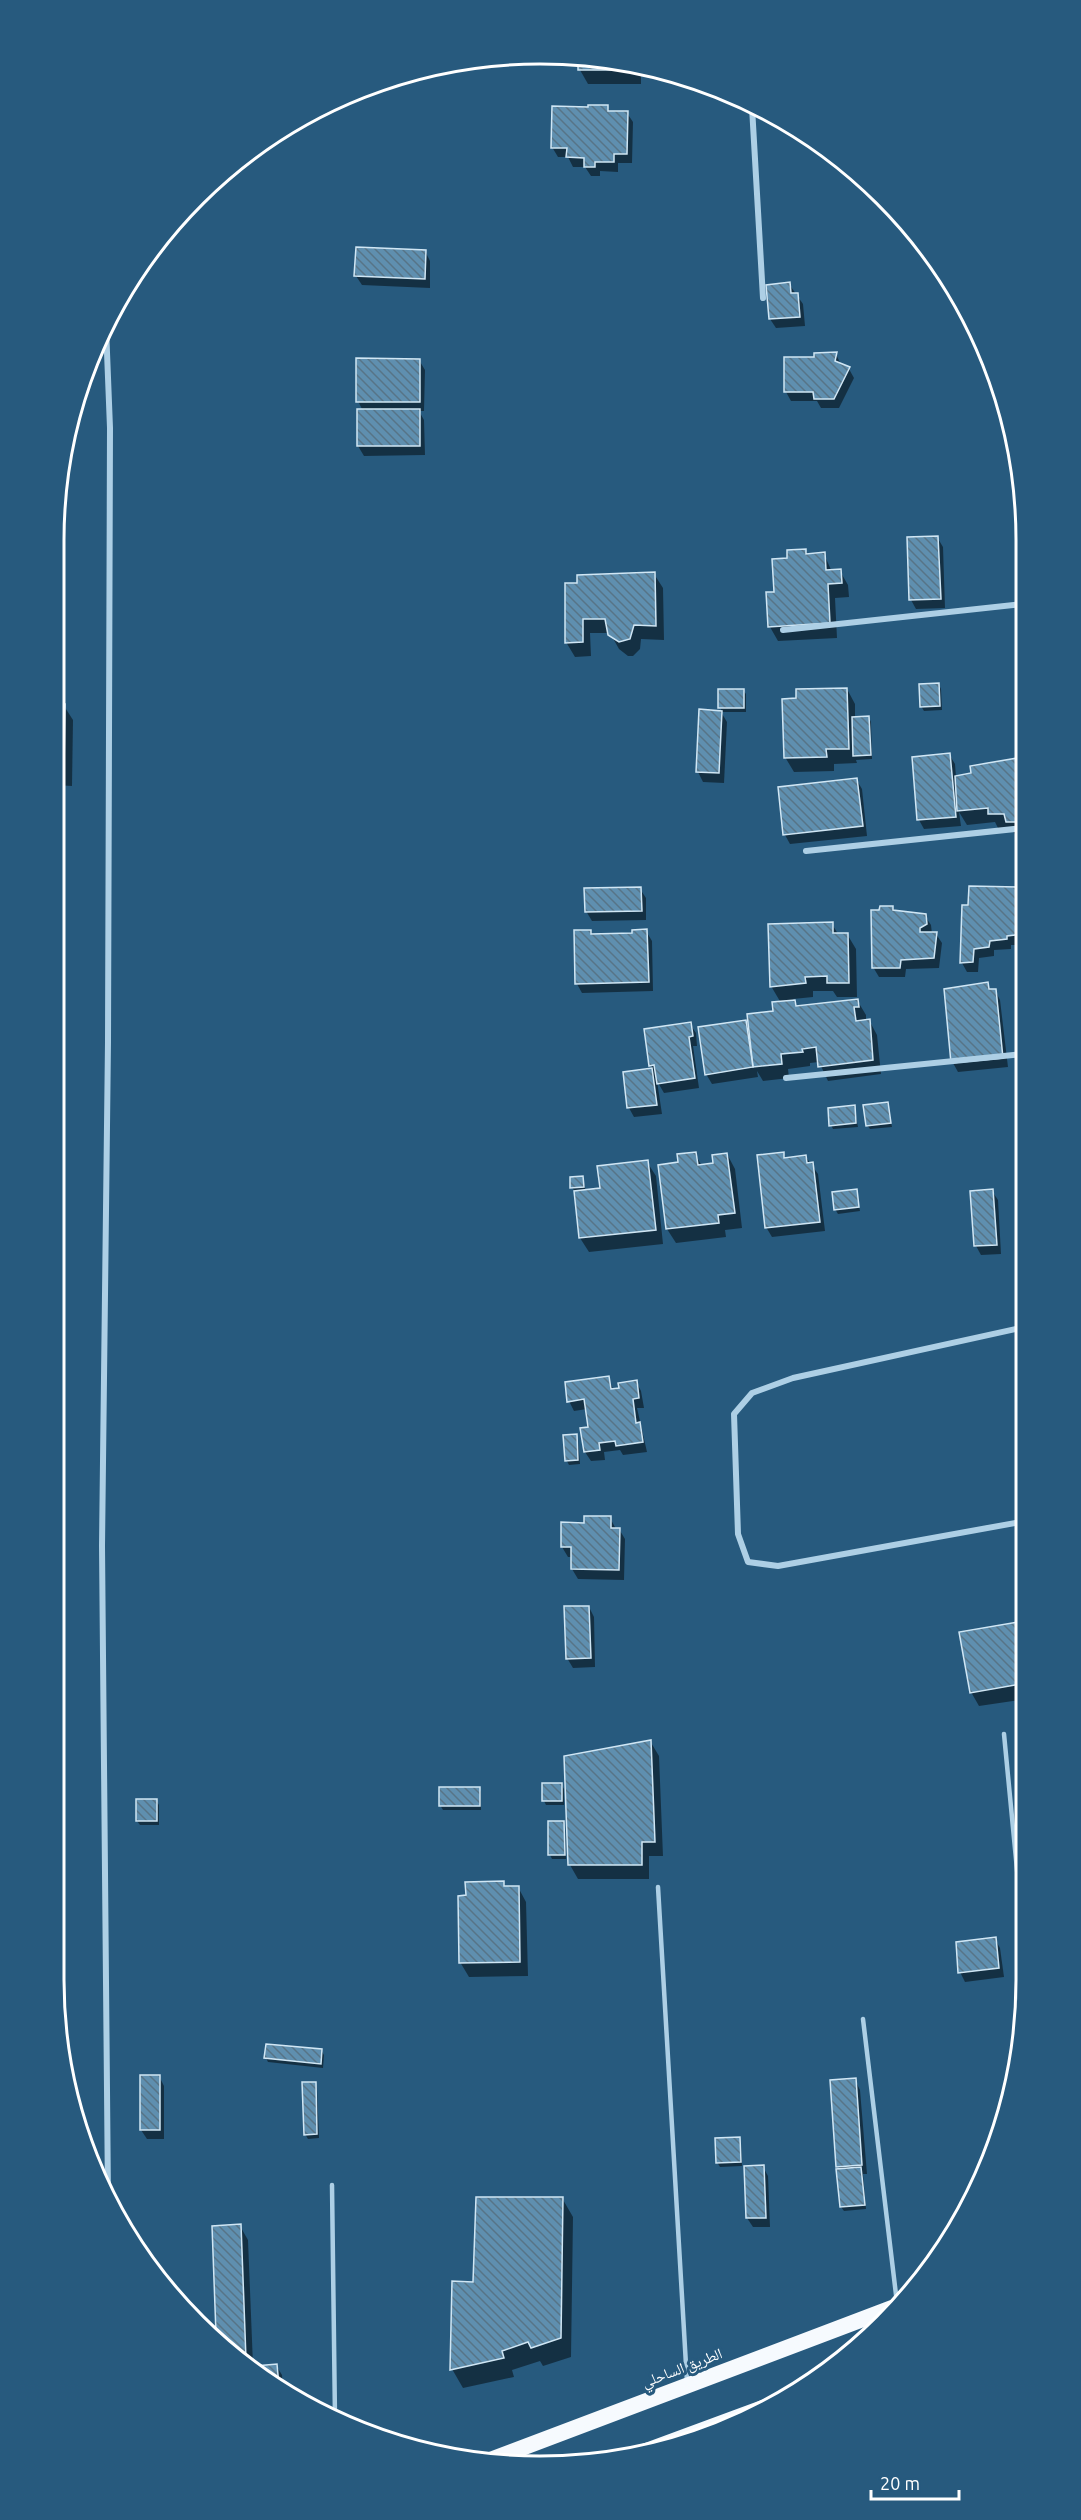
<svg xmlns="http://www.w3.org/2000/svg" width="1081" height="2520" font-family="Ubuntu,'Noto Naskh Arabic',sans-serif">
  <style>
    .shadow { fill: #0007 }
    .building { fill: url(#building-back-hatch); stroke: #d0e6f4; stroke-width: 1.5 }
    .lines { fill: none; stroke-linecap: round; stroke-linejoin: round }
    .service { stroke: #adcfe5; stroke-width: 4.5 }
    .minor { stroke: #adcfe5; stroke-width: 6 }
    .trunk { stroke: #f6fafe; stroke-width: 16 }
    .labels { text-anchor: middle; stroke-width: 6; stroke-linejoin: round; paint-order: stroke }
    .street-label { font-size: 15px; fill: #fff; stroke: #275a7e }
    .rim { fill: none; stroke: #fff; stroke-width: 3 }
  </style>
  <defs>
    <pattern id="building-back-hatch" width="6" height="6" patternUnits="userSpaceOnUse" patternTransform="scale(1.5)"><rect width="6" height="6" fill="#5f8faf"/><path d="M-1 5l2 2M0 0l6 6M5-1l2 2" fill="none" stroke="#577487"/></pattern>
  </defs>
  <rect width="100%" height="100%" fill="#275a7e"/>
  <!-- shadow -->
  <g class="shadow">
    <path d="M 577,57 L 604,58 L 641,67 L 641,84 L 588,84 L 580,70 Z"/>
    <path d="M 607,106 L 611,113 L 627,113 L 633,122 L 632,163 L 618,163 L 618,172 L 600,171 L 600,176 L 591,176 L 585,167 L 573,167 L 568,157 L 558,157 L 552,147 Z"/>
    <path d="M 425,251 L 430,261 L 430,288 L 362,285 L 356,276 Z"/>
    <path d="M 789,284 L 803,304 L 805,326 L 776,328 L 770,319 Z"/>
    <path d="M 836,354 L 841,365 L 849,369 L 854,378 L 839,408 L 821,408 L 817,401 L 791,401 L 786,392 L 815,359 Z"/>
    <path d="M 419,360 L 425,370 L 424,411 L 419,411 L 424,420 L 425,455 L 364,456 L 358,446 L 363,411 L 358,401 Z"/>
    <path d="M 937,537 L 943,547 L 945,608 L 916,609 L 911,600 Z"/>
    <path d="M 805,550 L 808,555 L 824,554 L 832,572 L 840,571 L 848,585 L 849,597 L 835,598 L 837,638 L 778,641 L 770,627 L 776,593 L 789,560 Z"/>
    <path d="M 654,574 L 663,588 L 664,640 L 641,639 L 640,649 L 633,656 L 628,656 L 619,649 L 610,633 L 590,633 L 591,656 L 575,657 L 566,642 L 578,584 Z"/>
    <path d="M 939,685 L 941,689 L 942,710 L 924,711 L 921,706 Z"/>
    <path d="M 847,689 L 855,704 L 855,718 L 869,718 L 871,722 L 872,759 L 856,760 L 857,763 L 834,764 L 834,771 L 794,772 L 785,757 Z"/>
    <path d="M 743,690 L 746,694 L 746,712 L 722,712 L 720,707 Z"/>
    <path d="M 54,706 L 64,706 L 73,720 L 72,786 L 54,785 Z"/>
    <path d="M 701,711 L 721,712 L 727,722 L 724,783 L 703,782 L 698,772 Z"/>
    <path d="M 949,754 L 955,764 L 956,777 L 973,774 L 1019,760 L 1024,756 L 1024,836 L 1016,836 L 1011,828 L 998,828 L 995,822 L 967,825 L 959,812 L 961,826 L 924,829 L 919,820 Z"/>
    <path d="M 856,779 L 862,789 L 867,836 L 790,844 L 785,835 Z"/>
    <path d="M 640,889 L 646,898 L 646,920 L 592,921 L 586,911 Z"/>
    <path d="M 1022,889 L 1024,892 L 1024,940 L 1020,945 L 1011,945 L 1011,949 L 994,950 L 994,956 L 979,958 L 978,972 L 967,972 L 962,963 L 964,907 Z"/>
    <path d="M 893,908 L 895,912 L 925,916 L 931,925 L 932,934 L 936,934 L 942,943 L 939,968 L 906,969 L 905,977 L 879,977 L 873,967 Z"/>
    <path d="M 832,924 L 838,934 L 847,934 L 856,949 L 857,997 L 837,997 L 833,991 L 813,991 L 813,997 L 793,999 L 798,1008 L 857,1000 L 866,1015 L 866,1021 L 869,1020 L 877,1035 L 881,1074 L 828,1081 L 819,1062 L 810,1063 L 810,1066 L 788,1069 L 789,1078 L 763,1081 L 757,1071 L 758,1077 L 712,1084 L 706,1074 L 745,1022 L 751,1031 L 775,1012 L 781,1003 L 771,986 Z"/>
    <path d="M 591,931 L 593,936 L 633,934 L 646,931 L 652,941 L 653,991 L 582,993 L 577,984 Z"/>
    <path d="M 987,984 L 991,991 L 995,990 L 1000,1000 L 1008,1067 L 958,1072 L 953,1063 Z"/>
    <path d="M 690,1024 L 696,1033 L 697,1046 L 693,1046 L 699,1088 L 664,1093 L 657,1081 L 662,1114 L 634,1117 L 629,1108 L 624,1073 L 653,1070 L 651,1065 Z"/>
    <path d="M 887,1104 L 892,1127 L 870,1129 L 867,1125 Z"/>
    <path d="M 854,1107 L 858,1127 L 833,1129 L 831,1125 Z"/>
    <path d="M 783,1153 L 786,1159 L 806,1157 L 818,1174 L 825,1231 L 772,1237 L 766,1227 Z"/>
    <path d="M 695,1154 L 702,1166 L 715,1165 L 727,1154 L 735,1169 L 742,1228 L 725,1230 L 726,1237 L 676,1243 L 667,1229 L 679,1164 Z"/>
    <path d="M 54,1161 L 57,1166 L 57,1210 L 54,1210 Z"/>
    <path d="M 647,1162 L 656,1176 L 663,1244 L 589,1252 L 580,1238 L 575,1192 L 572,1187 L 582,1177 L 586,1191 L 601,1190 Z"/>
    <path d="M 856,1191 L 860,1211 L 838,1214 L 835,1209 Z"/>
    <path d="M 992,1191 L 998,1200 L 1001,1254 L 981,1255 L 976,1246 Z"/>
    <path d="M 54,1214 L 57,1214 L 59,1219 L 59,1226 L 57,1226 L 59,1237 L 54,1238 Z"/>
    <path d="M 608,1378 L 614,1391 L 636,1381 L 641,1391 L 644,1408 L 637,1408 L 647,1452 L 623,1455 L 620,1450 L 604,1452 L 605,1460 L 591,1461 L 585,1452 L 589,1428 L 587,1409 L 574,1411 L 569,1401 Z"/>
    <path d="M 576,1435 L 578,1439 L 580,1464 L 569,1465 L 567,1461 Z"/>
    <path d="M 610,1518 L 616,1529 L 619,1529 L 625,1539 L 624,1580 L 578,1579 L 572,1569 L 572,1557 L 568,1557 L 562,1547 L 585,1524 Z"/>
    <path d="M 589,1607 L 594,1617 L 595,1667 L 573,1668 L 567,1658 Z"/>
    <path d="M 1026,1618 L 1026,1699 L 979,1706 L 971,1692 L 1026,1623 Z"/>
    <path d="M 650,1741 L 659,1756 L 663,1856 L 649,1856 L 649,1879 L 578,1879 L 570,1865 Z"/>
    <path d="M 561,1784 L 564,1789 L 564,1805 L 546,1805 L 544,1801 Z"/>
    <path d="M 479,1788 L 481,1792 L 481,1810 L 443,1810 L 440,1805 Z"/>
    <path d="M 156,1800 L 159,1805 L 159,1825 L 140,1825 L 137,1821 Z"/>
    <path d="M 563,1822 L 565,1827 L 566,1859 L 552,1859 L 550,1855 Z"/>
    <path d="M 503,1882 L 506,1887 L 518,1887 L 526,1902 L 528,1976 L 469,1977 L 460,1962 L 467,1896 Z"/>
    <path d="M 995,1939 L 1000,1948 L 1004,1977 L 965,1982 L 960,1972 Z"/>
    <path d="M 321,2050 L 324,2055 L 323,2068 L 268,2062 L 266,2058 Z"/>
    <path d="M 159,2076 L 164,2086 L 164,2139 L 147,2139 L 141,2130 Z"/>
    <path d="M 855,2080 L 860,2090 L 867,2174 L 863,2174 L 866,2209 L 844,2211 L 841,2207 L 837,2171 L 840,2170 L 838,2166 Z"/>
    <path d="M 315,2083 L 317,2088 L 319,2138 L 308,2139 L 305,2134 Z"/>
    <path d="M 739,2139 L 741,2143 L 742,2166 L 720,2167 L 717,2162 Z"/>
    <path d="M 763,2167 L 768,2176 L 770,2227 L 753,2227 L 747,2218 Z"/>
    <path d="M 562,2198 L 573,2217 L 571,2357 L 543,2366 L 540,2361 L 512,2370 L 514,2377 L 463,2388 L 452,2369 L 474,2283 Z"/>
    <path d="M 240,2226 L 248,2240 L 253,2365 L 217,2335 L 213,2227 Z"/>
    <path d="M 276,2365 L 282,2375 L 283,2389 L 256,2367 Z"/>
  </g>
  <!-- building -->
  <g class="building">
    <path d="M 578,57 L 604,58 L 634,65 L 634,70 L 578,70 Z"/>
    <path d="M 588,105 L 608,105 L 608,111 L 628,111 L 627,154 L 614,154 L 614,162 L 595,162 L 595,167 L 584,167 L 584,158 L 566,157 L 567,148 L 551,148 L 552,106 L 588,107 Z"/>
    <path d="M 356,247 L 426,250 L 425,279 L 354,276 Z"/>
    <path d="M 790,282 L 791,293 L 798,293 L 800,317 L 769,319 L 766,285 Z"/>
    <path d="M 837,352 L 835,361 L 850,367 L 834,399 L 814,399 L 813,392 L 784,392 L 784,357 L 814,357 L 814,353 Z"/>
    <path d="M 356,358 L 420,359 L 420,402 L 356,402 Z"/>
    <rect x="357" y="409" width="63" height="37"/>
    <path d="M 938,536 L 941,599 L 909,600 L 907,537 Z"/>
    <path d="M 806,549 L 806,554 L 825,552 L 826,570 L 841,569 L 842,583 L 828,584 L 830,623 L 768,627 L 766,592 L 774,592 L 772,559 L 787,558 L 787,550 Z"/>
    <path d="M 655,572 L 656,626 L 634,625 L 630,639 L 619,642 L 608,635 L 605,619 L 583,619 L 583,642 L 565,643 L 565,583 L 577,583 L 577,575 Z"/>
    <path d="M 939,683 L 940,706 L 920,707 L 919,684 Z"/>
    <path d="M 847,688 L 849,749 L 826,749 L 827,757 L 784,758 L 782,699 L 796,698 L 796,689 Z"/>
    <rect x="718" y="689" width="26" height="19"/>
    <path d="M 54,704 L 65,704 L 64,771 L 54,771 Z"/>
    <path d="M 699,709 L 722,711 L 719,773 L 696,772 Z"/>
    <path d="M 869,716 L 871,755 L 853,756 L 852,717 Z"/>
    <path d="M 950,753 L 956,817 L 917,820 L 912,757 Z"/>
    <path d="M 1024,754 L 1024,826 L 1020,826 L 1015,822 L 1006,822 L 1004,814 L 988,814 L 988,808 L 957,811 L 955,776 L 971,773 L 970,766 L 1017,758 L 1018,755 Z"/>
    <path d="M 857,778 L 863,826 L 783,835 L 778,787 Z"/>
    <path d="M 969,886 L 1023,887 L 1020,928 L 1015,935 L 1007,936 L 1007,939 L 990,941 L 989,947 L 974,949 L 973,962 L 960,963 L 962,905 L 968,905 Z"/>
    <path d="M 641,887 L 642,911 L 585,912 L 584,888 Z"/>
    <path d="M 880,906 L 893,906 L 893,910 L 926,914 L 927,924 L 920,928 L 920,932 L 937,932 L 934,958 L 901,960 L 900,968 L 872,968 L 871,910 L 879,910 Z"/>
    <path d="M 833,922 L 833,933 L 848,933 L 849,983 L 827,983 L 827,976 L 805,977 L 806,983 L 770,987 L 768,924 Z"/>
    <path d="M 647,929 L 649,982 L 575,984 L 574,930 L 591,930 L 591,934 L 632,933 L 632,930 Z"/>
    <path d="M 988,982 L 989,989 L 996,989 L 1003,1058 L 951,1063 L 944,989 Z"/>
    <path d="M 858,999 L 859,1007 L 854,1007 L 856,1021 L 870,1019 L 873,1060 L 818,1067 L 816,1047 L 802,1049 L 803,1052 L 781,1054 L 782,1064 L 753,1067 L 747,1014 L 773,1011 L 772,1002 L 795,1000 L 796,1006 Z"/>
    <path d="M 746,1020 L 753,1067 L 705,1075 L 698,1027 Z"/>
    <path d="M 691,1022 L 693,1036 L 689,1037 L 695,1078 L 657,1084 L 654,1065 L 649,1066 L 644,1029 Z"/>
    <path d="M 652,1068 L 657,1105 L 627,1108 L 623,1072 Z"/>
    <path d="M 888,1102 L 891,1123 L 866,1126 L 863,1105 Z"/>
    <path d="M 855,1105 L 856,1123 L 829,1126 L 828,1108 Z"/>
    <path d="M 696,1152 L 698,1165 L 713,1163 L 712,1155 L 727,1153 L 735,1213 L 718,1215 L 719,1223 L 666,1229 L 658,1165 L 678,1162 L 677,1154 Z"/>
    <path d="M 784,1152 L 784,1158 L 806,1155 L 807,1163 L 813,1162 L 820,1222 L 765,1228 L 757,1155 Z"/>
    <path d="M 648,1160 L 656,1230 L 579,1238 L 574,1191 L 600,1188 L 597,1166 Z"/>
    <path d="M 583,1176 L 584,1187 L 570,1188 L 570,1177 Z"/>
    <path d="M 857,1189 L 859,1207 L 834,1210 L 832,1192 Z"/>
    <path d="M 993,1189 L 997,1245 L 974,1246 L 970,1191 Z"/>
    <path d="M 609,1376 L 611,1389 L 619,1388 L 618,1383 L 637,1380 L 639,1398 L 633,1399 L 636,1423 L 640,1422 L 643,1442 L 616,1446 L 615,1441 L 599,1443 L 600,1450 L 584,1452 L 580,1428 L 588,1427 L 584,1399 L 567,1402 L 565,1382 Z"/>
    <path d="M 577,1434 L 578,1460 L 565,1461 L 563,1435 Z"/>
    <path d="M 584,1516 L 611,1516 L 611,1528 L 620,1528 L 619,1570 L 571,1569 L 571,1547 L 561,1547 L 561,1522 L 584,1523 Z"/>
    <path d="M 564,1606 L 589,1606 L 591,1658 L 566,1659 Z"/>
    <path d="M 1023,1616 L 1026,1616 L 1026,1683 L 970,1693 L 959,1632 L 1024,1621 Z"/>
    <path d="M 651,1740 L 655,1842 L 642,1842 L 642,1865 L 568,1865 L 564,1756 Z"/>
    <rect x="542" y="1783" width="20" height="18"/>
    <rect x="439" y="1787" width="41" height="19"/>
    <rect x="136" y="1799" width="21" height="22"/>
    <path d="M 548,1821 L 564,1821 L 565,1855 L 548,1855 Z"/>
    <path d="M 504,1881 L 504,1886 L 519,1886 L 520,1962 L 459,1963 L 458,1896 L 466,1895 L 465,1882 Z"/>
    <path d="M 996,1937 L 999,1968 L 958,1973 L 956,1942 Z"/>
    <path d="M 266,2044 L 322,2049 L 321,2064 L 264,2058 Z"/>
    <rect x="140" y="2075" width="20" height="55"/>
    <path d="M 856,2078 L 862,2165 L 836,2167 L 830,2080 Z"/>
    <path d="M 302,2082 L 316,2082 L 317,2134 L 304,2135 Z"/>
    <path d="M 740,2137 L 741,2162 L 716,2163 L 715,2138 Z"/>
    <path d="M 764,2165 L 766,2218 L 746,2218 L 744,2166 Z"/>
    <path d="M 861,2167 L 865,2205 L 840,2207 L 836,2169 Z"/>
    <path d="M 476,2197 L 563,2197 L 561,2338 L 531,2348 L 528,2342 L 502,2351 L 504,2358 L 450,2370 L 452,2281 L 473,2282 Z"/>
    <path d="M 241,2224 L 246,2359 L 216,2334 L 212,2226 Z"/>
    <path d="M 277,2364 L 279,2386 L 255,2366 Z"/>
  </g>
  <g class="lines">
    <!-- service -->
    <g class="service">
      <path d="M 1004,1734 L 1027,1974"/>
      <path d="M 658,1887 L 687,2382"/>
      <path d="M 863,2019 L 897,2303"/>
      <path d="M 1018,2036 L 1019,2031"/>
      <path d="M 332,2185 L 335,2418"/>
    </g>
    <!-- minor -->
    <g class="minor">
      <path d="M 752,107 L 763,298"/>
      <path d="M 106,327 L 110,428 L 108,1042 L 102,1546 L 108,2199"/>
      <path d="M 783,630 L 1023,604"/>
      <path d="M 806,851 L 1024,828"/>
      <path d="M 786,1078 L 1024,1054"/>
      <path d="M 1025,1327 L 793,1378 L 752,1393 L 734,1414 L 738,1534 L 748,1562 L 778,1566 L 1026,1521"/>
    </g>
    <!-- trunk -->
    <g class="trunk">
      <path d="M 630,2457 L 776,2403"/>
      <path d="M 485,2462 L 892,2308"/>
    </g>
  </g>
  <g class="labels">
    <!-- street labels -->
    <g class="street-label">
      <text transform="translate(682 2368) rotate(-21)" y="5">الطريق الساحلي</text>
    </g>
  </g>
  <!-- crop -->
  <path d="M0 0H1081V2520H0ZM540 64H540A476 476 0 0 1 1016 540V1980A476 476 0 0 1 540 2456H540A476 476 0 0 1 64 1980V540A476 476 0 0 1 540 64Z" fill="#275a7e" fill-rule="evenodd"/>
  <path class="rim" d="M540 64H540A476 476 0 0 1 1016 540V1980A476 476 0 0 1 540 2456H540A476 476 0 0 1 64 1980V540A476 476 0 0 1 540 64Z"/>
  <!-- scale -->
  <path d="M871 2490v9h88v-9" fill="none" stroke="#ffffff" stroke-width="3"/>
  <text x="880" y="2490" font-size="18" fill="#ffffff" stroke="#275a7e" stroke-width="4.5" paint-order="stroke">20 m</text>
</svg>
